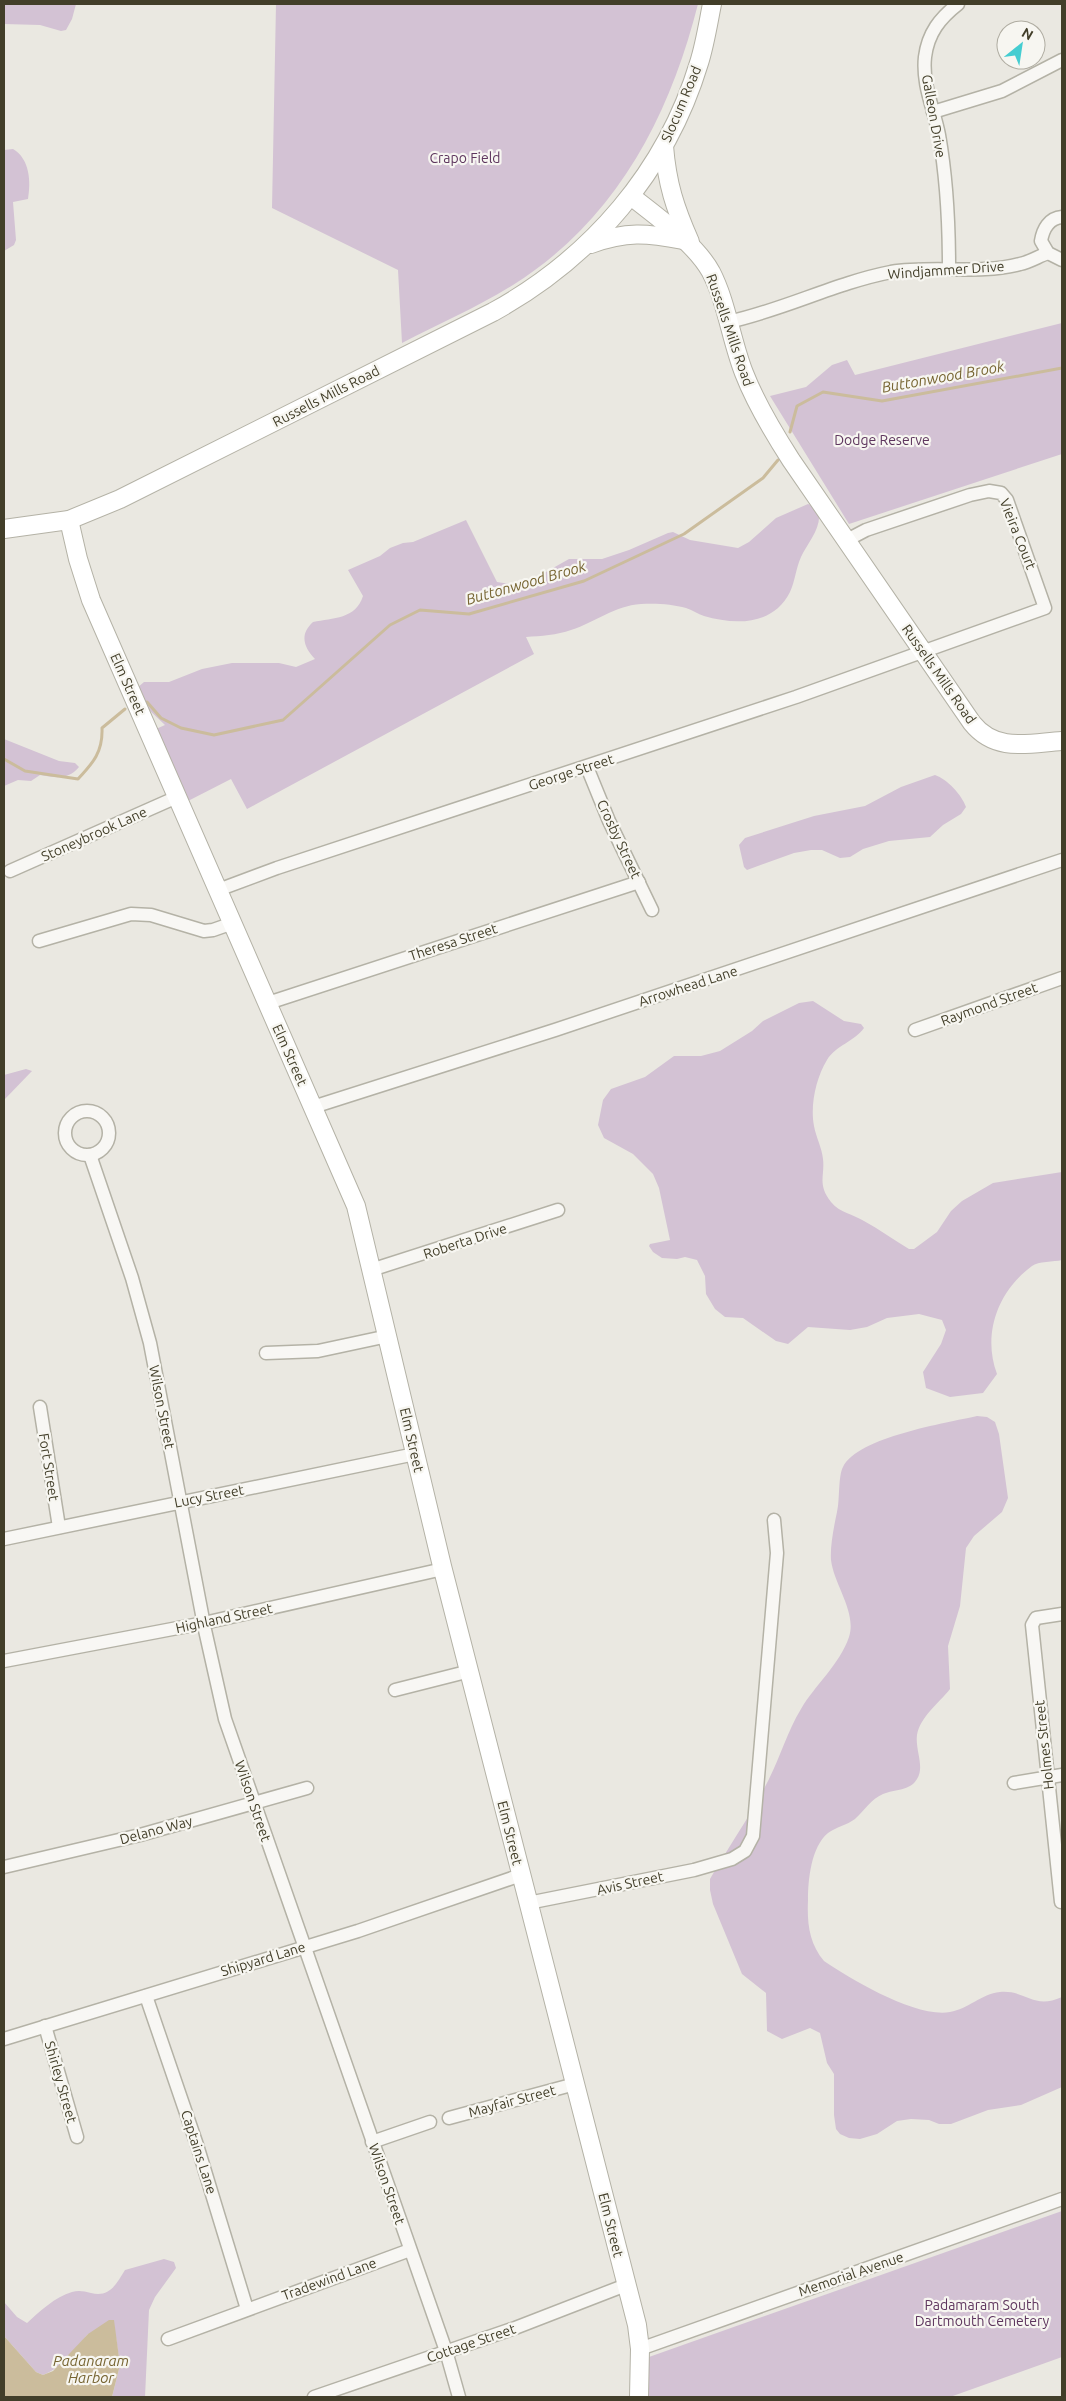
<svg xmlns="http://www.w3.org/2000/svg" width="1066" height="2401" font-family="Ubuntu,sans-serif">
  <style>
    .green { fill: #d3c2d4 }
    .water { fill: #cbbc9c }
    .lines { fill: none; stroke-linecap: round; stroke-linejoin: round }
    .stream { stroke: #cbbc9c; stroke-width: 3 }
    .street-casing { stroke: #b4b2a6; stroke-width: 15 }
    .secondary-casing { stroke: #b4b2a6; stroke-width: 20 }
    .street { stroke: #f8f7f4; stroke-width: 12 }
    .secondary { stroke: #fff; stroke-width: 18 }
    .labels { text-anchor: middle; stroke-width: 4.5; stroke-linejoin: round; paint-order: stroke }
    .street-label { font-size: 14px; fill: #423e29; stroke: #f7f6f1 }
    .park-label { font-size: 14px; fill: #5e365e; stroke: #f7f6f1 }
    .water-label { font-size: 15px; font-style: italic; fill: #776532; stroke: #f7f6f1 }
  </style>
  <rect width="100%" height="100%" fill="#eae8e1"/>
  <!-- green -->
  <g class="green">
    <path d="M 4,4 L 76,4 L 72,19 L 66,30 L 61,31 L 40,25 L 4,24 Z"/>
    <path d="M 276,4 L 698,4 C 669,118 616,220 513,285 C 478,307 439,324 402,343 L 398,270 L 272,208 Z"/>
    <path d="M 13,149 C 30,159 31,182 28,199 L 13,202 L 16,240 L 14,245 L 4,251 L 4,150 Z"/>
    <path d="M 1062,323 L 1062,454 L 849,524 L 770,396 L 806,387 L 832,365 L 847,360 L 855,375 Z"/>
    <path d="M 808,504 L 817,508 C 825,524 808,542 801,557 C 796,568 795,581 790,592 C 773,626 735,625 704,616 C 698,614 692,610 686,608 C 673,604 655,603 641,604 C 614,606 596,622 571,630 C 557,635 541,636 526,637 L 534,654 L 247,809 L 231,779 L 188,801 L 156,729 L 165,725 L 146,707 L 137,688 L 144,682 L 169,682 L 202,669 L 232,663 L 279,663 L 296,667 L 315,659 C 304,647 299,635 313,622 C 333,618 356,619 363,596 L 348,570 L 380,556 L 390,548 L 403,543 L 413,542 L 466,520 L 497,582 L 516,585 L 537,577 L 569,559 L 602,559 L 629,550 L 668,533 L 673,532 L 690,540 L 738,548 L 749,542 L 776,518 Z"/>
    <path d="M 4,739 L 59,761 L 75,763 L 79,767 C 68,780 56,778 40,775 L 31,781 L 18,780 L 4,786 Z"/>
    <path d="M 935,775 C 947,779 962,795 966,807 L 961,814 L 943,825 L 930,837 L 889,841 L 863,849 L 850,857 L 840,858 L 822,850 L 811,850 L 794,853 L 747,870 L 744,867 L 739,845 L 745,838 L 814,816 L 865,806 L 901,787 Z"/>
    <path d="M 813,1001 L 844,1021 L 861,1024 L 864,1028 C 854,1042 836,1045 827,1060 C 816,1078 810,1105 814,1126 C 816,1137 822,1148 823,1159 C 825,1176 817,1184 831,1202 C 840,1213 853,1214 864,1221 C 879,1229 894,1240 909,1249 L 914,1249 L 937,1232 L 951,1211 L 962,1201 L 993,1183 L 1062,1172 L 1062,1260 C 1054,1262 1038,1261 1032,1266 C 998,1291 982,1334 997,1374 L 983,1393 L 950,1397 L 926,1388 L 923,1372 L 941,1344 L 946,1330 L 942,1320 L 919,1314 L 887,1318 L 867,1327 L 850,1330 L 808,1327 L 788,1344 L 776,1341 L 743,1318 L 725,1317 L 715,1309 L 706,1294 L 705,1276 L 697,1260 L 685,1257 L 677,1259 L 662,1258 L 653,1252 L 649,1246 L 650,1244 L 670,1240 L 659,1188 L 653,1174 L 633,1154 L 604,1138 L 598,1125 L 603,1100 L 611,1089 L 645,1077 L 674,1056 L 701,1056 L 720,1051 L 752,1031 L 763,1021 L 799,1003 Z"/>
    <path d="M 26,1069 L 32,1071 L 4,1100 L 4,1075 Z"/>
    <path d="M 977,1416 L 987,1417 L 995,1422 L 999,1434 L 1008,1498 L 1002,1512 L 974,1536 L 966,1548 L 960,1606 L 948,1646 L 950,1689 C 939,1703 920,1717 917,1735 C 915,1750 925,1767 917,1779 C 910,1791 895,1789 883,1794 C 871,1799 865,1810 855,1819 C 847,1825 836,1827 828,1833 C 811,1847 808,1880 808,1900 C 807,1923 809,1943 824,1961 C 852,1980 916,2018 950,2012 C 968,2009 981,1994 1000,1992 C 1027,1990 1033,2010 1062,1997 L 1062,2087 L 1021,2105 L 988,2110 L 951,2124 L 939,2124 L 929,2120 L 911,2119 L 897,2121 L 877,2134 L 860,2139 L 849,2138 L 840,2134 L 836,2129 L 834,2115 L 834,2074 L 827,2063 L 820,2033 L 810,2028 L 782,2039 L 767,2031 L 766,1993 L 742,1974 L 713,1904 L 710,1890 L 710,1879 C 729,1846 751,1815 768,1781 C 780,1758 787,1732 801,1709 C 815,1685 840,1664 849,1637 C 857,1612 834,1585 831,1560 C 830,1546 834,1526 837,1512 C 840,1500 838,1476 843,1467 C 858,1437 946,1423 977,1416 Z"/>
    <path d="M 1062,2211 L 1062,2357 L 950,2397 L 647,2397 L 649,2357 Z"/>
    <path d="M 164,2259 L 174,2262 L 176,2268 L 155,2297 L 149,2310 L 145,2397 L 112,2397 L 120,2365 L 116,2338 L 88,2334 C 75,2349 62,2368 43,2375 L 36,2372 L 4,2336 L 4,2302 L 17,2317 L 27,2323 C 40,2311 55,2297 72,2292 C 78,2290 84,2291 91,2293 C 110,2298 117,2283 125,2270 Z"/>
  </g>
  <!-- water -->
  <path class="water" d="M 109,2320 L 114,2320 L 120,2365 L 112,2397 L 4,2397 L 4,2336 L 36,2372 L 43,2375 L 53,2371 L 88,2334 Z"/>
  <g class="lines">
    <!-- stream -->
    <g class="stream">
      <path d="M 790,432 L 797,406 L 823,392 L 882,401 L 1062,368"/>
      <path d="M 147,702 L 161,718 L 181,728 L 214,735 L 283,720 L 390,625 L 420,610 L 469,614 L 584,581 L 684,534 L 763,478 L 778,460"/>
      <path d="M 4,759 L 25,771 L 78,779 C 93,763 103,752 102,728 L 125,709"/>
    </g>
    <!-- street casing -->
    <g class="street-casing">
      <g id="street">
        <path d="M 933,112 L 1002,91 L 1062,60"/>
        <path d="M 1062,217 C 1049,218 1043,229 1041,241 L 1048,253 L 1062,260"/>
        <path d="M 949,268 C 949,224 947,180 939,135 C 934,109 922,85 925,57 C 928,33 940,18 958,4"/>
        <path d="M 728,322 C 784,310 835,283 891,272 C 933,265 979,275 1020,264 C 1030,262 1039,256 1048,253"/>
        <path d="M 587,767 L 609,821 L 652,910"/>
        <path d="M 10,871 L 177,797"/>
        <path d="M 218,890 L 277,868 L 796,697 L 1045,608 L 1007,500 L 1001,493 L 989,491 L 970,495 L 866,530 L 847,540"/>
        <path d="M 39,941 L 131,914 L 151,915 L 204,931 L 213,930 L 233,923"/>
        <path d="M 268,1003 L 639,882"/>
        <path d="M 915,1030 L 1062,978"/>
        <path d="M 313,1107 L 555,1030 L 1062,860"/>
        <circle cx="87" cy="1133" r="22"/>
        <path d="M 90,1155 L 132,1278 L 150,1343 L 205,1630 L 225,1719 L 446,2351 L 459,2397"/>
        <path d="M 371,1270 L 558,1210"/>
        <path d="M 266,1353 L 318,1351 L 388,1336"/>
        <path d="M 40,1407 L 59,1527"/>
        <path d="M 4,1539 L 415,1454"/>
        <path d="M 4,1661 L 204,1623 L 443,1569"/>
        <path d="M 395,1690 L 470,1671"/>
        <path d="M 1014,1783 L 1062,1775"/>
        <path d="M 4,1867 L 140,1835 L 307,1788"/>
        <path d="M 1061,1902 L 1032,1625 L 1036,1618 L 1062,1614"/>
        <path d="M 528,1903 L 694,1870 L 732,1859 L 745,1851 L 753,1836 L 777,1553 L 774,1520"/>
        <path d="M 146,1996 L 197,2145 L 247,2309"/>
        <path d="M 45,2026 L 77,2137"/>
        <path d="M 4,2039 L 358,1931 L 521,1875"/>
        <path d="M 449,2118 L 575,2084"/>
        <path d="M 372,2142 L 430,2122"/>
        <path d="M 168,2339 L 410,2250"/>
        <path d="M 640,2349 L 1062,2199"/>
        <path d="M 314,2397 L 515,2328 L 626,2285"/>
      </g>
    </g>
    <!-- secondary casing -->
    <g class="secondary-casing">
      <g id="secondary">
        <path d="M 664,146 C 667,184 675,208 690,242"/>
        <path d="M 631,196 C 657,217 695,243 711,272 C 727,303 731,340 744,373 C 756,404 773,432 791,460 L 972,723 C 996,753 1029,743 1062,741"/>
        <path d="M 591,244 C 626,231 647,233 683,240"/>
        <path d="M 69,520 L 78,559 L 91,600 L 356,1206 L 442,1566 L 637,2325 L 640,2349 L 639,2397"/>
        <path d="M 4,529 L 69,520 L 120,499 L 493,312 C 591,258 666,172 699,63 C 705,44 708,24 712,4"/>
      </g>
    </g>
    <!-- street -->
    <use href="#street" class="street"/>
    <!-- secondary -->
    <use href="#secondary" class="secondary"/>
  </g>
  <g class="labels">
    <!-- street labels -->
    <g class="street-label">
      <text transform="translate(681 104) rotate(-67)" y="5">Slocum Road</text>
      <text transform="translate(934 116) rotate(80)" y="5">Galleon Drive</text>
      <text transform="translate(946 270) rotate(-4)" y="5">Windjammer Drive</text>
      <text transform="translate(730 330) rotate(71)" y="5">Russells Mills Road</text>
      <text transform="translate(326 396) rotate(-27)" y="5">Russells Mills Road</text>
      <text transform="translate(1018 534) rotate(68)" y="5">Vieira Court</text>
      <text transform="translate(939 674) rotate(55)" y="5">Russells Mills Road</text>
      <text transform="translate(128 684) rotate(66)" y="5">Elm Street</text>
      <text transform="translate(571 772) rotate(-18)" y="5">George Street</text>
      <text transform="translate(94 834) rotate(-24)" y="5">Stoneybrook Lane</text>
      <text transform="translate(619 839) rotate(65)" y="5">Crosby Street</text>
      <text transform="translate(453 942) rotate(-18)" y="5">Theresa Street</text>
      <text transform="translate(688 986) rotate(-18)" y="5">Arrowhead Lane</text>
      <text transform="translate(989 1004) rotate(-20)" y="5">Raymond Street</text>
      <text transform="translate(290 1055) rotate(66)" y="5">Elm Street</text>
      <text transform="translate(465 1241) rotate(-18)" y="5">Roberta Drive</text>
      <text transform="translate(162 1407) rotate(79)" y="5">Wilson Street</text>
      <text transform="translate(412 1440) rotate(77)" y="5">Elm Street</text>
      <text transform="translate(49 1467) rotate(81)" y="5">Fort Street</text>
      <text transform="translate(209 1496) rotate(-11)" y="5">Lucy Street</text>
      <text transform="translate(224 1618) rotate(-12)" y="5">Highland Street</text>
      <text transform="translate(1044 1745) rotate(-96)" y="5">Holmes Street</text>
      <text transform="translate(253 1801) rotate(71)" y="5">Wilson Street</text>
      <text transform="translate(156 1830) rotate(-15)" y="5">Delano Way</text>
      <text transform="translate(510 1833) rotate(76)" y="5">Elm Street</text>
      <text transform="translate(630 1883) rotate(-12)" y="5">Avis Street</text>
      <text transform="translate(263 1959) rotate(-17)" y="5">Shipyard Lane</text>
      <text transform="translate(61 2082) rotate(74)" y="5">Shirley Street</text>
      <text transform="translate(512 2101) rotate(-15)" y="5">Mayfair Street</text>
      <text transform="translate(199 2152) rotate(72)" y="5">Captains Lane</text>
      <text transform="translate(387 2184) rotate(71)" y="5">Wilson Street</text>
      <text transform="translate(611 2225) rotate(76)" y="5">Elm Street</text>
      <text transform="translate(851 2274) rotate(-19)" y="5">Memorial Avenue</text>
      <text transform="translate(329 2279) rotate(-20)" y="5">Tradewind Lane</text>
      <text transform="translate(471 2343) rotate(-19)" y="5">Cottage Street</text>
    </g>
    <!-- park labels -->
    <g class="park-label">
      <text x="465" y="163">Crapo Field</text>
      <text x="882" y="445">Dodge Reserve</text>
      <text x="982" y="2310">Padamaram South<tspan x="982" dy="16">Dartmouth Cemetery</tspan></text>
    </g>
    <!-- water labels -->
    <g class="water-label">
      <text transform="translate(943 377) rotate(-10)" y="5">Buttonwood Brook</text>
      <text transform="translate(526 583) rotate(-16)" y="5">Buttonwood Brook</text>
      <text x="91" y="2366">Padanaram<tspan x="91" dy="17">Harbor</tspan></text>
    </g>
  </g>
  <!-- border -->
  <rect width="1066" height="2401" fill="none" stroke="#423e29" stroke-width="10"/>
  <!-- north arrow -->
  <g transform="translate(1021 45) rotate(30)"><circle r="24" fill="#f7f6f1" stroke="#afaca1"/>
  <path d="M0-4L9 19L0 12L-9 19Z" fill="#45cdd1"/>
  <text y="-8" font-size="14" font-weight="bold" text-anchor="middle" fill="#423e29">N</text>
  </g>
</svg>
